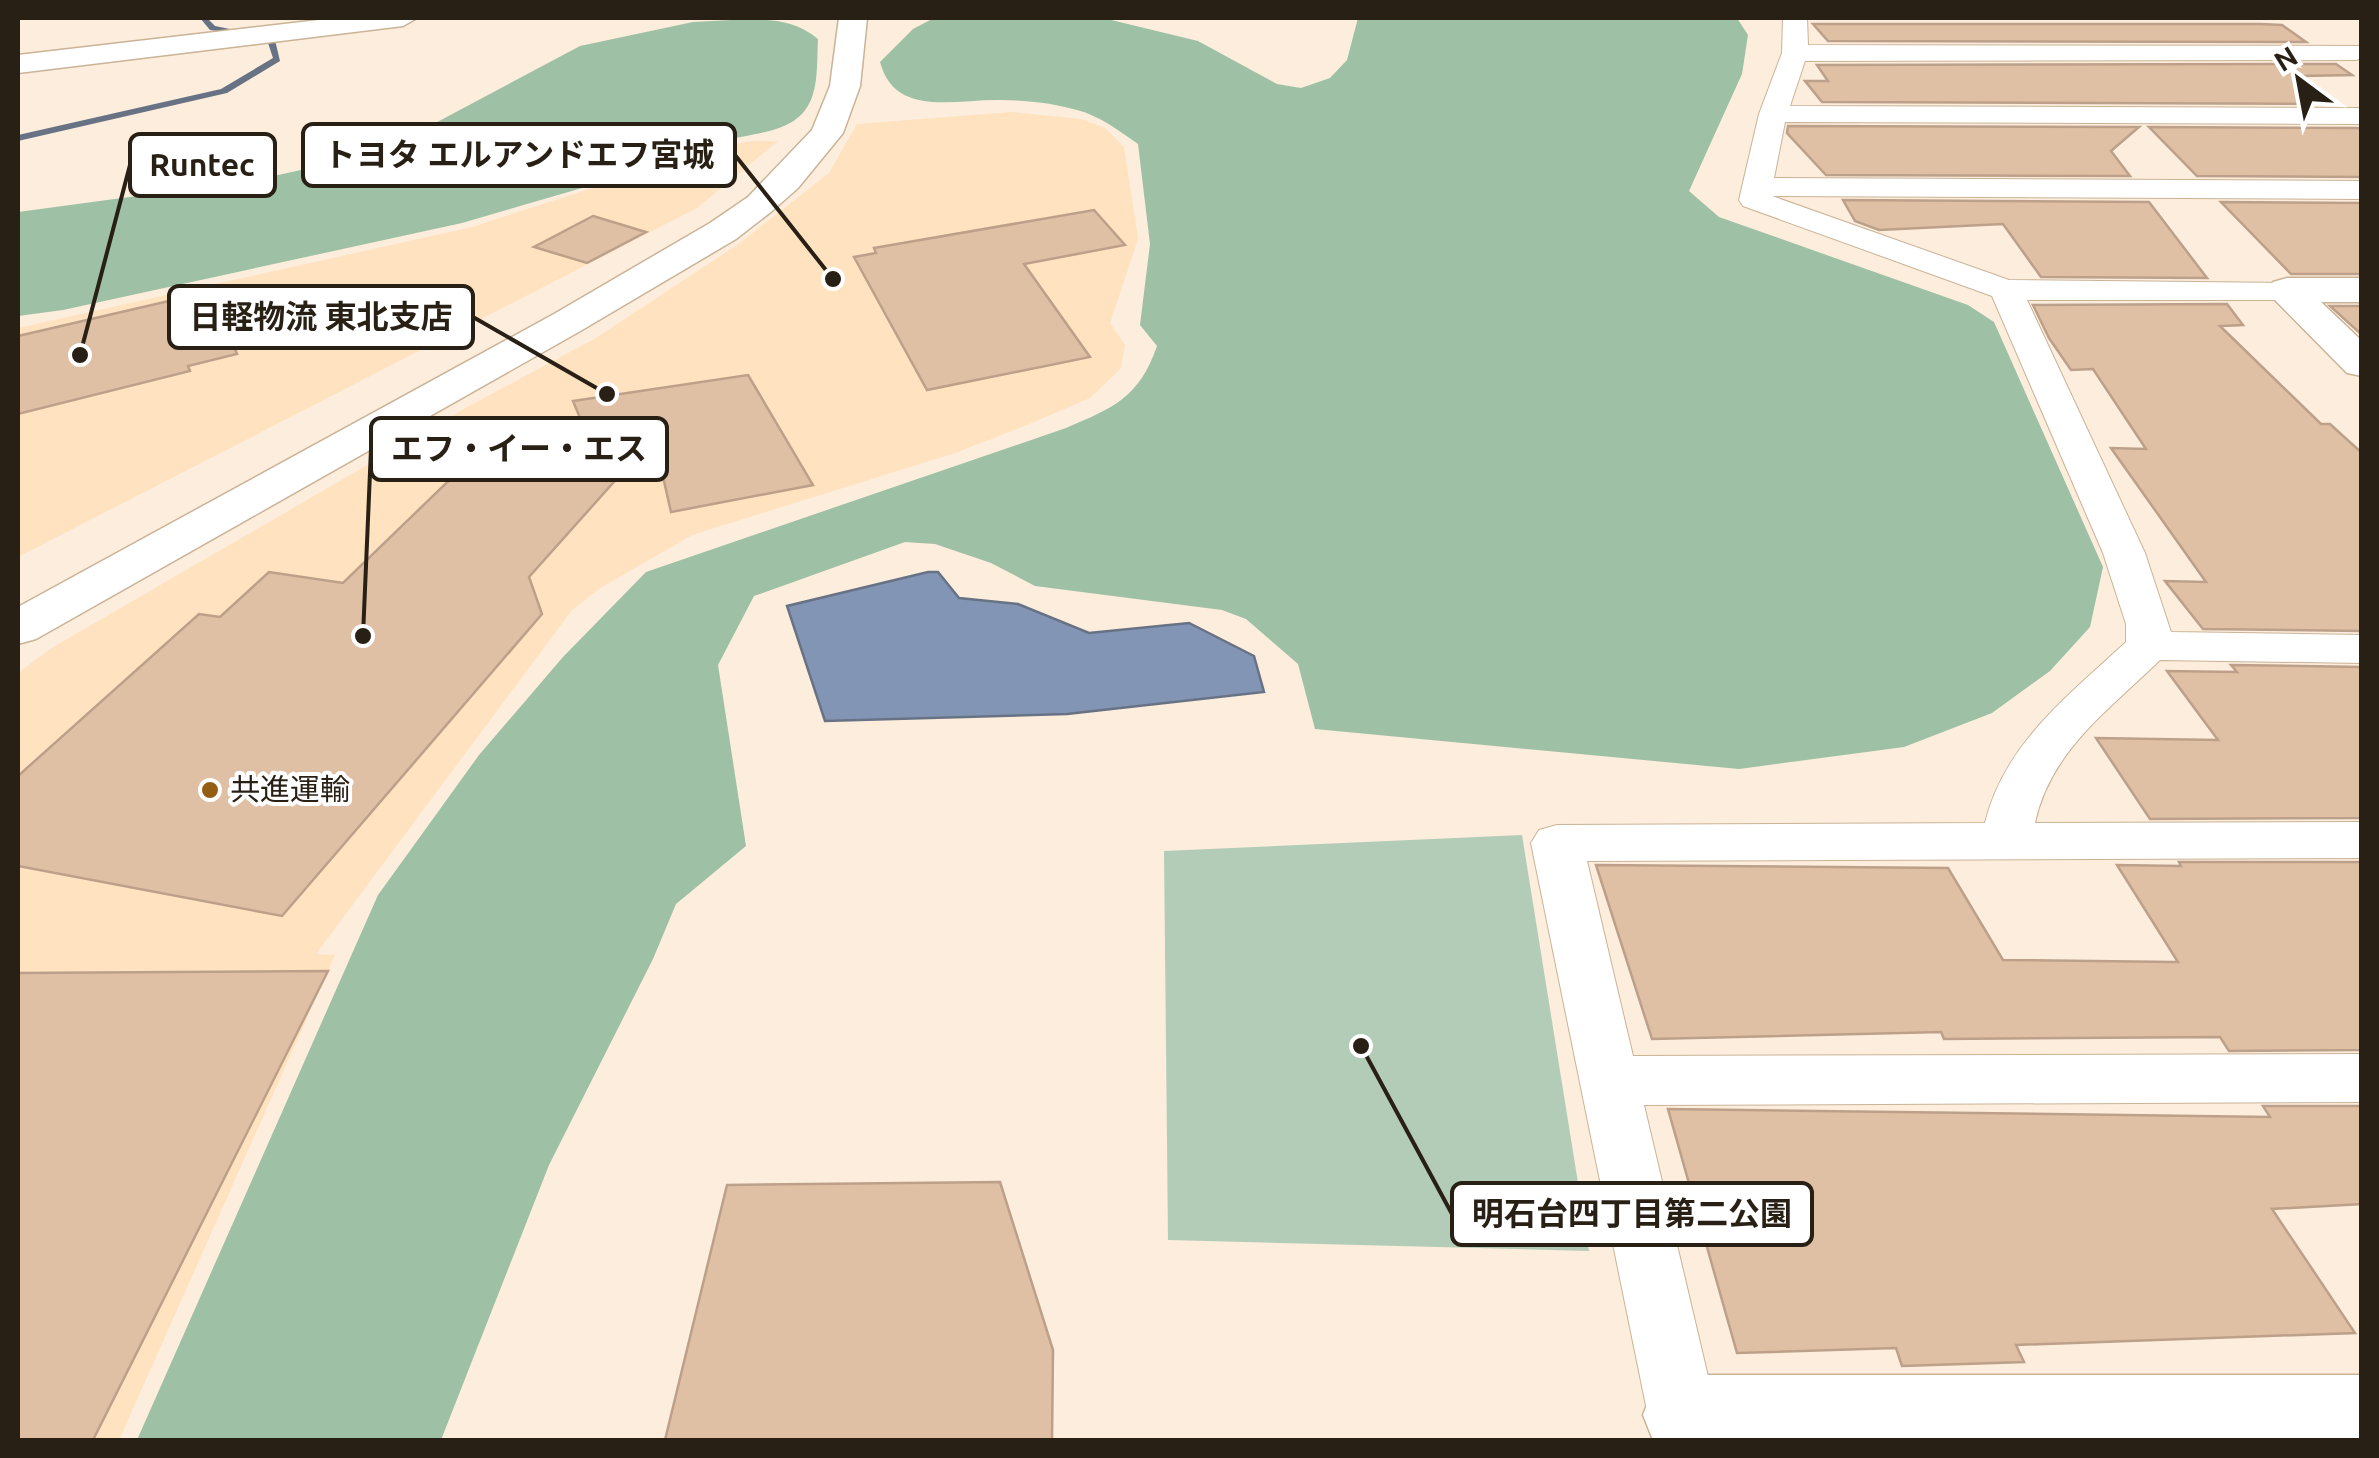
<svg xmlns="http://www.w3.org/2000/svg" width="2379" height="1458" font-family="Ubuntu,'Noto Sans JP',sans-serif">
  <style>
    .built { fill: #ffe2bf }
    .green { fill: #b3ccb8 }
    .forest { fill: #9ec0a5 }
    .water { fill: #8395b5; stroke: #687285; stroke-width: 2.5 }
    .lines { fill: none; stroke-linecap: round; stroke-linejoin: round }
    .stream { fill: #687285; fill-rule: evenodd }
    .building { fill: #e0c0a5; stroke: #bca089; stroke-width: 2.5 }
    .street-casing { stroke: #cab397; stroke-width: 2 }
    .secondary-casing { stroke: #cab397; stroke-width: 3 }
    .street { fill: #fff; fill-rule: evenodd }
    .secondary { fill: #fff; fill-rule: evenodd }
    .poi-dot { fill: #935d14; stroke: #fff; stroke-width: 4 }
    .labels { text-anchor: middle; stroke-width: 8; stroke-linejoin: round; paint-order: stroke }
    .poi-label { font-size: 30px; fill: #281f15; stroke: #fff; text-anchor: start }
    .leader { fill: none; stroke: #281f15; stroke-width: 4 }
    .callout-dot { fill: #281f15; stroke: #fff; stroke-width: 4 }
    .callout { fill: #fff; stroke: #281f15; stroke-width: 4 }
    .callout-label { font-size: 32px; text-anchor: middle; font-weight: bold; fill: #281f15 }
  </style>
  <rect width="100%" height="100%" fill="#fceddc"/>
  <!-- built -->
  <g class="built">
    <path d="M 1012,112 L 1081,119 L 1105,128 L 1124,147 L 1138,239 L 1110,323 L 1125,345 L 1121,368 L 1090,398 L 1027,425 L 955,453 L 692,535 L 602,587 L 572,610 L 316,954 L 335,955 L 119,1440 L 18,1440 L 18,673 L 50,649 L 471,405 L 596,338 L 740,243 L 829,173 L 857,124 Z"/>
    <path d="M 752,141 L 778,141 L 697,208 L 18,557 L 18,328 L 472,227 L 605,184 L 696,175 L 715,153 L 730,145 Z"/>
  </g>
  <!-- green -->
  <path class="green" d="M 1522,835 L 1589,1251 L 1168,1240 L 1164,851 Z"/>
  <!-- forest -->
  <g class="forest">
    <path d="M 934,18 L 1103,18 L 1198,41 L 1277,84 L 1301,88 L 1330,78 L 1347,60 L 1358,18 L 1737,18 L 1748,35 L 1742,74 L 1689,191 L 1719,217 L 1968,305 L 1994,322 L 2103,567 L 2090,627 L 2050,671 L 1992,713 L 1904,747 L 1739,769 L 1315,729 L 1298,664 L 1246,619 L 1222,610 L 1035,586 L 991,563 L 935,544 L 905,542 L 754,596 L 718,665 L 746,846 L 676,904 L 653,959 L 549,1165 L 441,1440 L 137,1440 L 378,895 L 479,755 L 563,657 L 646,572 L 1066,428 C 1113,408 1139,398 1157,346 L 1140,325 L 1150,244 L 1138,144 C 1118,130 1100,116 1077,110 C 1054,103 1024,100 1000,100 C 955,99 895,118 880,62 L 913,29 Z"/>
    <path d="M 750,19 C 777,20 797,22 818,39 C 817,56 818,78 813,94 C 796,152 712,120 690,167 L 613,179 L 462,223 L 63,310 L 18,316 L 18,212 L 256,180 L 381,152 L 580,46 L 693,22 Z"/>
  </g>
  <!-- water -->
  <path class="water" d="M 928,572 L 938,572 L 959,598 L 1018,604 L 1089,633 L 1189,623 L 1254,656 L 1264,692 L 1067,714 L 825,721 L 787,606 Z"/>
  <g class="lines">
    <!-- stream -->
    <g class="stream">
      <path d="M 200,18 L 207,18 L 215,26 L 245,32 L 241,34 L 210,30 Z"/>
      <path d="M 271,38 L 275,40 L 280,61 L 227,93 L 18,141 L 18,135 L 221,89 L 273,58 L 267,40 Z"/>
    </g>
  </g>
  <!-- building -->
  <g class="building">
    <path d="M 1813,24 L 2260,24 L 2282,25 L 2306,42 L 1828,41 Z"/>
    <path d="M 2336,64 L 2352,75 L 2300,76 L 2338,104 L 1822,102 L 1805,81 L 1828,81 L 1817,65 Z"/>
    <path d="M 1788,126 L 2139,127 L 2111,151 L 2130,176 L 1826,175 L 1787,133 Z"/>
    <path d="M 2149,127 L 2362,128 L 2362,177 L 2197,176 Z"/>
    <path d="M 1843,200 L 2149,202 L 2207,278 L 2041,277 L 2003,224 L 1879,230 L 1855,221 Z"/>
    <path d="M 2221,202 L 2362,203 L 2362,274 L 2291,274 Z"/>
    <path d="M 1094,210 L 1125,245 L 1024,264 L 1090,357 L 927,390 L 854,257 L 876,253 L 874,248 Z"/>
    <path d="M 593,216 L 646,232 L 587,263 L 534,247 Z"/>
    <path d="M 212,291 L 237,354 L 188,366 L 190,371 L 18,414 L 18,336 Z"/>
    <path d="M 2227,304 L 2243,325 L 2220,326 L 2321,424 L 2330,424 L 2362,453 L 2362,631 L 2203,629 L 2165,581 L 2206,582 L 2111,448 L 2146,449 L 2093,369 L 2071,370 L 2049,338 L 2033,305 Z"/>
    <path d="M 2330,306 L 2362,306 L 2362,335 Z"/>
    <path d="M 748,375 L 813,485 L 671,512 L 654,437 L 529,577 L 542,614 L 282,916 L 18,866 L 18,776 L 199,614 L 220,617 L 269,572 L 343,583 L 468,462 L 606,481 L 573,401 Z"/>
    <path d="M 2231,665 L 2362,667 L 2362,818 L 2150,819 L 2096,738 L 2218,740 L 2167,671 L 2237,672 Z"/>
    <path d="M 2179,862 L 2362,862 L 2362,1050 L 2229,1051 L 2220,1037 L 1944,1039 L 1941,1032 L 1652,1039 L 1596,865 L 1948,868 L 2003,960 L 2174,962 L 2178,962 L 2117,865 L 2181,866 Z"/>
    <path d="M 328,971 L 93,1440 L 18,1440 L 18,973 Z"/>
    <path d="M 2263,1106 L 2362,1106 L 2362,1204 L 2272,1209 L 2355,1333 L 2016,1345 L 2024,1362 L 1902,1366 L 1896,1348 L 1737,1353 L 1668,1109 L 2270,1117 Z"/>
    <path d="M 1000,1182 L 1053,1350 L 1052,1440 L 665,1440 L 727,1185 Z"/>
  </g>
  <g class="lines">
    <!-- street casing -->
    <g class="street-casing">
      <path id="street" d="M 1783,18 L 1807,18 L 1808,45 L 2362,46 L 2362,58 L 2356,60 L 1805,61 L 1790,106 L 2362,108 L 2362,124 L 1785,122 L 1774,178 L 2362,181 L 2362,199 L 1772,196 L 2009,280 L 2299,283 L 2304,290 L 2299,297 L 2287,300 L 2027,300 L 2145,553 L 2171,632 L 2362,635 L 2362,663 L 2160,660 C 2110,709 2050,751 2035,823 L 2362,822 L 2362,858 L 1587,861 L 1633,1056 L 2362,1054 L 2362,1102 L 1644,1105 L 1723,1440 L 1653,1440 L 1531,843 L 1539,830 L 1557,825 L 1985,823 C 2004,744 2069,695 2126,642 L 2126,624 L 2103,553 L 1992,296 L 1743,206 L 1739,200 L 1759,114 L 1782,53 Z"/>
    </g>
    <!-- secondary casing -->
    <g class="secondary-casing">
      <g id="secondary">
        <path d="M 336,18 L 417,18 L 403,26 L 18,73 L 18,55 Z"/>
        <path d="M 839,18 L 867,18 L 860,86 L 843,133 L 798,188 L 772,211 L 736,239 L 582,330 L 36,639 L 18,644 L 18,607 L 554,314 L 710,223 L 748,197 L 812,130 L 830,86 Z"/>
        <path d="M 2287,278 L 2362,278 L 2362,302 L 2321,302 L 2362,341 L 2362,376 L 2347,373 L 2273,298 L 2268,290 L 2273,282 Z"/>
        <path d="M 1683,1375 L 2362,1375 L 2362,1440 L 1653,1440 L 1643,1415 L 1654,1387 Z"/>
      </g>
    </g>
    <!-- street -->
    <use href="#street" class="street"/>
    <!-- secondary -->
    <use href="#secondary" class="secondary"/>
  </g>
  <!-- markers -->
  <circle class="poi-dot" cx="210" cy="790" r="10"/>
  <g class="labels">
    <!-- poi labels -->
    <g class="poi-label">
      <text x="230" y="800">共進運輸</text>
    </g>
  </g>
  <!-- callouts -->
  <path class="leader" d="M833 279L735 155M80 355L130 165M607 394L473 317M363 636L371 449M1361 1046L1452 1214"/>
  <g class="callout-dot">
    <circle cx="833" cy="279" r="10"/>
    <circle cx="80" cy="355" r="10"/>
    <circle cx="607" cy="394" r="10"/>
    <circle cx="363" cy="636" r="10"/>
    <circle cx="1361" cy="1046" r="10"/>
  </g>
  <g class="callout">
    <rect x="303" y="124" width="432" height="62" rx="10"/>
    <rect x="130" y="134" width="145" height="62" rx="10"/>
    <rect x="169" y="286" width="304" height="62" rx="10"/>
    <rect x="371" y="418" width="296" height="62" rx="10"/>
    <rect x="1452" y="1183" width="360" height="62" rx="10"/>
  </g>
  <g class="callout-label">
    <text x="519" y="166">トヨタ エルアンドエフ宮城</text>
    <text x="202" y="176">Runtec</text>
    <text x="321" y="328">日軽物流 東北支店</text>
    <text x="519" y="460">エフ・イー・エス</text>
    <text x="1632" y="1225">明石台四丁目第二公園</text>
  </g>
  <!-- border -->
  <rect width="2379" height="1458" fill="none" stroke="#281f15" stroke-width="40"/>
  <!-- north arrow -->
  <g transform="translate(2299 80) rotate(328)" stroke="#ffffff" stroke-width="8" paint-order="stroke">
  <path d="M0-8L18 38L0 25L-18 38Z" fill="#281f15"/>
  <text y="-15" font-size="28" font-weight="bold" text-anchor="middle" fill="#281f15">N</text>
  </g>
</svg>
